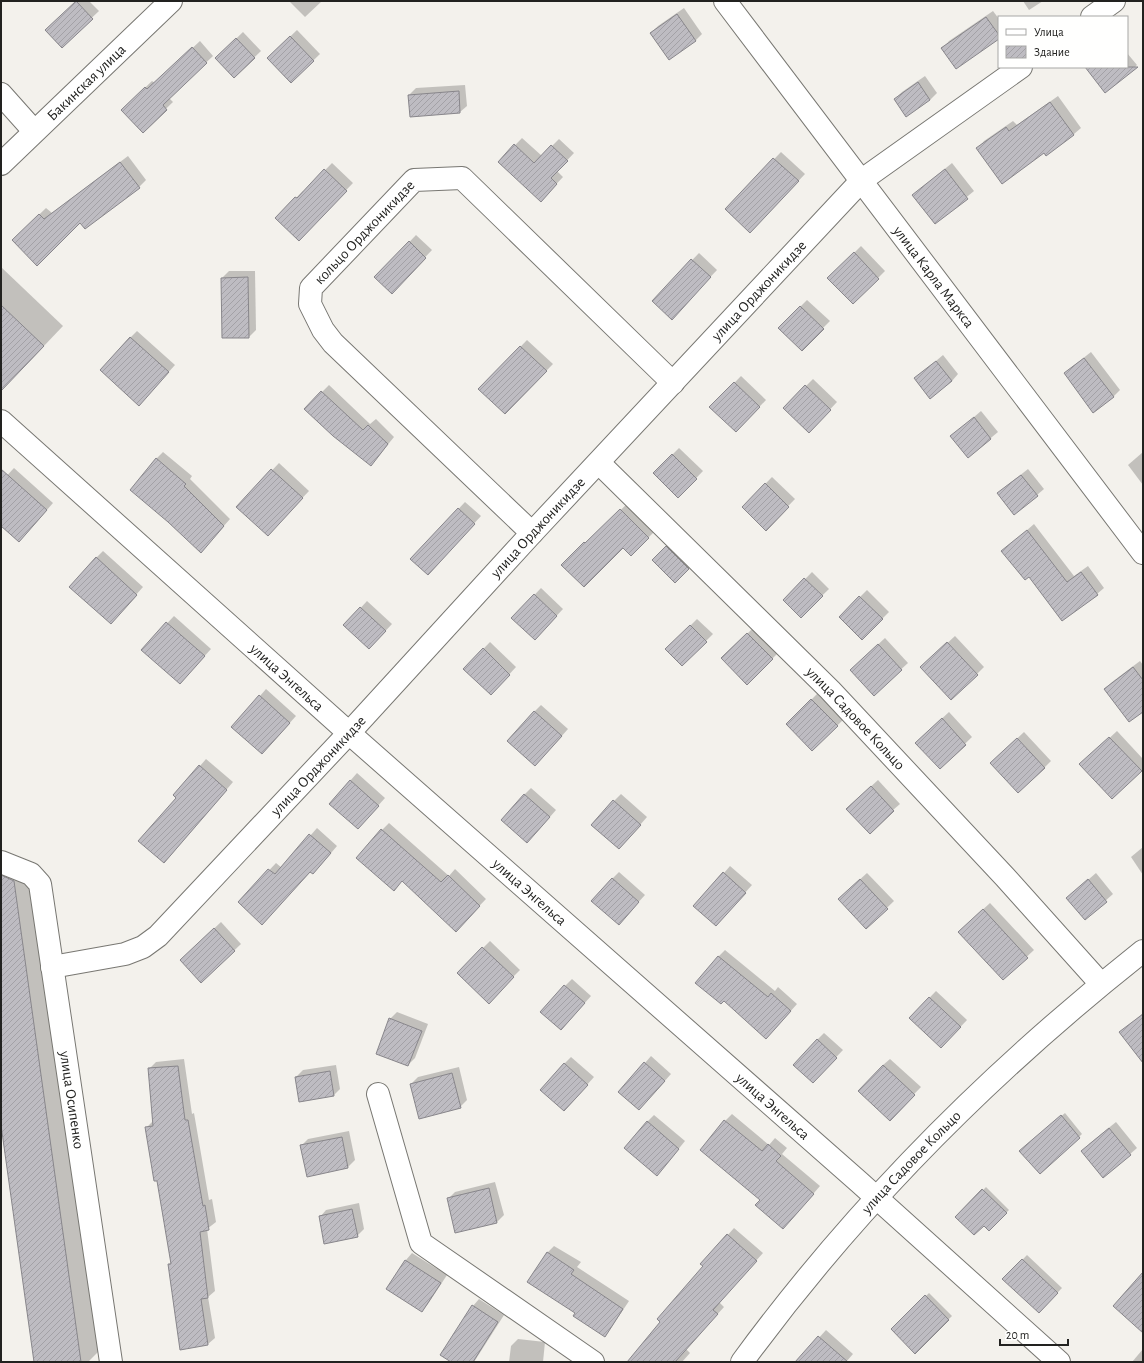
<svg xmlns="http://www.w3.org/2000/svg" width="1144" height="1363" font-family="'Alegreya Sans',sans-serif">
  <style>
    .shadow { fill: #0003 }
    .building { fill: url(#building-hatch); stroke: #88868b }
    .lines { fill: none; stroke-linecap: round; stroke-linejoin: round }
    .minor-casing { stroke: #787772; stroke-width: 24 }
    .secondary-casing { stroke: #787772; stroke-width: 24 }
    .minor { stroke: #fff; stroke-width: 22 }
    .secondary { stroke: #fff; stroke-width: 22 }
    .labels { text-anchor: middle; stroke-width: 3.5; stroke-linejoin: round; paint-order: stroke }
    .street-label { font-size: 15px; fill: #222220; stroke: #fffffe }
  </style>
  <defs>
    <pattern id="building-hatch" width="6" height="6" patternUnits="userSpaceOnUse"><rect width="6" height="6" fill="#bebcc2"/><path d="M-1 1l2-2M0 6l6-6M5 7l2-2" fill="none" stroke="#a3a1a6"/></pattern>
  </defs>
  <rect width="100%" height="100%" fill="#f3f1ec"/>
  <!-- shadow -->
  <g class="shadow">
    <path d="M 77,1 L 89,1 L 99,11 L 62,46 L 53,23 Z"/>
    <path d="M 289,1 L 322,1 L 305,17 Z"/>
    <path d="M 1023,1 L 1043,1 L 1029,10 Z"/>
    <path d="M 684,8 L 702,34 L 695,41 L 651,33 L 658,26 Z"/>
    <path d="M 993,11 L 999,19 L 999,38 L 943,48 L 949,41 Z"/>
    <path d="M 297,30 L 320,54 L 291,82 L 268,58 Z"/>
    <path d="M 243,32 L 261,51 L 234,77 L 216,58 Z"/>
    <path d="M 200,41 L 213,56 L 169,98 L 173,102 L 143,131 L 122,110 L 152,81 L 155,83 Z"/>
    <path d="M 1127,53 L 1137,65 L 1130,72 L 1098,67 L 1127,67 Z"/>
    <path d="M 925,76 L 937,93 L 930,100 L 895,99 L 902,92 Z"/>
    <path d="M 465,85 L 467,106 L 460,112 L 409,95 L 416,88 Z"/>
    <path d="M 1058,96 L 1081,128 L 1074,134 L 1046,154 L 1045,152 L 978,148 L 984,141 L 1013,121 L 1017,125 Z"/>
    <path d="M 522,138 L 542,156 L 559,139 L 574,153 L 557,171 L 563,177 L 547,194 L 499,162 Z"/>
    <path d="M 781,152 L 805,174 L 757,225 L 726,209 Z"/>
    <path d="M 128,156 L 146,180 L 139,187 L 85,228 L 80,222 L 13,240 L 46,208 L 52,213 Z"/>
    <path d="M 332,163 L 353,183 L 299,239 L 296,198 L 303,191 L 304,192 Z"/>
    <path d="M 952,163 L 974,191 L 935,223 L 913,195 Z"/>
    <path d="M 416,235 L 432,250 L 392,292 L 376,277 Z"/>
    <path d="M 861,246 L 885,271 L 853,303 L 829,278 Z"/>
    <path d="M 699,253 L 717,270 L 678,311 L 653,301 Z"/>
    <path d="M 1,267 L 63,326 L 22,369 L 1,388 Z"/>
    <path d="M 229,271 L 255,271 L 256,330 L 249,337 L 222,278 Z"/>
    <path d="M 807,300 L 830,321 L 802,349 L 779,328 Z"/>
    <path d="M 137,331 L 175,365 L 146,397 L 130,338 Z"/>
    <path d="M 527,340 L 553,364 L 505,413 L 480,389 Z"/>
    <path d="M 1091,352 L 1120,390 L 1113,397 L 1065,373 L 1072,367 Z"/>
    <path d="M 943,355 L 958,374 L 952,381 L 916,378 Z"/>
    <path d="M 741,376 L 766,400 L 736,431 L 711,407 Z"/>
    <path d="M 813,379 L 837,402 L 809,432 L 784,408 Z"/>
    <path d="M 329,385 L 370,424 L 376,419 L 394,437 L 377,458 L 322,392 Z"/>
    <path d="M 981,411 L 998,432 L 968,457 L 959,430 Z"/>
    <path d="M 679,448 L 703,471 L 678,497 L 654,473 Z"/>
    <path d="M 163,452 L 192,476 L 190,479 L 230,519 L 207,545 L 156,459 Z"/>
    <path d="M 1143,452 L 1143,485 L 1128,465 Z"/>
    <path d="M 279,463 L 309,491 L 274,528 L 238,507 Z"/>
    <path d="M 14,468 L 53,503 L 26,534 L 1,524 L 1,482 Z"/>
    <path d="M 1028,469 L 1044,489 L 1037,495 L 1005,487 Z"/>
    <path d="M 772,477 L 795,499 L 766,529 L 743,507 Z"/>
    <path d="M 465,502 L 481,516 L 434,567 L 412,559 Z"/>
    <path d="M 628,503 L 655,531 L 631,555 L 623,547 L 563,565 Z"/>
    <path d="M 1034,524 L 1074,576 L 1088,566 L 1104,588 L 1097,594 L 1029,575 L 1003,551 Z"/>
    <path d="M 673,540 L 695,562 L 675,582 L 653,560 Z"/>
    <path d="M 103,551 L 143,587 L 117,616 L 96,558 Z"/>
    <path d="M 812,572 L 829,589 L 801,616 L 785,600 Z"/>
    <path d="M 541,588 L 563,609 L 535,639 L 513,618 Z"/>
    <path d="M 867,590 L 889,612 L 862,639 L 840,617 Z"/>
    <path d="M 367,601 L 392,624 L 376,641 L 345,625 Z"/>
    <path d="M 174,616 L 211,649 L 180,683 L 143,649 Z"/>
    <path d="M 697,619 L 713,634 L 682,665 L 667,649 Z"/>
    <path d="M 754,627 L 779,652 L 748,683 L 723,658 Z"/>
    <path d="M 955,636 L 984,667 L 977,674 L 928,661 Z"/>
    <path d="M 885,638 L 908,663 L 874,694 L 858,663 Z"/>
    <path d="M 490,642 L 516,667 L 491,694 L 464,669 Z"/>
    <path d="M 1140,661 L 1143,665 L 1143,711 L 1105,689 L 1112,682 Z"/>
    <path d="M 266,689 L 296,716 L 269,746 L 260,696 Z"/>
    <path d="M 818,693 L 844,719 L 812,750 L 787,724 Z"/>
    <path d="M 541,705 L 568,729 L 542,758 L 534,712 Z"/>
    <path d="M 949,712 L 972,737 L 940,768 L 923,736 Z"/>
    <path d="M 1117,731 L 1143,759 L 1143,769 L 1112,798 L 1088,758 Z"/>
    <path d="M 1024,732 L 1051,761 L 1044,768 L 998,756 Z"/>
    <path d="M 206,759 L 233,782 L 171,855 L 177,798 L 200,766 Z"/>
    <path d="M 357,773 L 385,798 L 358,828 L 330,804 Z"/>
    <path d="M 878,780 L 900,804 L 893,810 L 854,802 Z"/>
    <path d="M 531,788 L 556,810 L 534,835 L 524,795 Z"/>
    <path d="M 621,794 L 647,817 L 626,841 L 614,801 Z"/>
    <path d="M 389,823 L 449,876 L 455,869 L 486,899 L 456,930 L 382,830 Z"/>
    <path d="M 317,828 L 337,846 L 320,866 L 239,902 L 276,863 L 282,868 Z"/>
    <path d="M 1143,847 L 1143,875 L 1131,857 Z"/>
    <path d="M 34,865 L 101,1349 L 88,1362 L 35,1362 L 1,1118 L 1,870 Z"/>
    <path d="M 730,866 L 752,885 L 716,925 L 724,873 Z"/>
    <path d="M 619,872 L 645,895 L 625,917 L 612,879 Z"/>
    <path d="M 867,873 L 894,901 L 866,928 L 846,892 Z"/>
    <path d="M 1096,873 L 1113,894 L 1085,919 L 1067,898 Z"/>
    <path d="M 990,903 L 1034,950 L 1003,979 L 966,925 Z"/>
    <path d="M 221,922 L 241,944 L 202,981 L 188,953 Z"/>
    <path d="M 490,941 L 520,970 L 495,995 L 458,973 Z"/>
    <path d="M 725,950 L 775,991 L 778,987 L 797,1004 L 773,1031 L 718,957 Z"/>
    <path d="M 572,979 L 591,996 L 568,1022 L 565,986 Z"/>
    <path d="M 936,991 L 967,1020 L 948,1040 L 910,1018 Z"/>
    <path d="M 397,1012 L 428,1024 L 415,1058 L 408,1065 L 390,1019 Z"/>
    <path d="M 1143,1013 L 1143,1055 L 1121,1032 Z"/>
    <path d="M 824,1033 L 843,1050 L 819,1075 L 817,1040 Z"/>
    <path d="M 651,1056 L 671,1074 L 646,1102 L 645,1063 Z"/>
    <path d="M 571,1057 L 594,1077 L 571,1103 L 564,1064 Z"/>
    <path d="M 184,1059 L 192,1114 L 194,1113 L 209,1200 L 212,1199 L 216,1222 L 207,1229 L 215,1291 L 208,1297 L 215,1338 L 208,1344 L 169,1264 L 172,1262 L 158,1180 L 146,1128 L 153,1121 L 149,1069 L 156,1062 Z"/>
    <path d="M 890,1059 L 921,1087 L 890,1119 L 883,1065 Z"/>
    <path d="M 336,1065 L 340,1089 L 333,1096 L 296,1077 L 303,1070 Z"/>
    <path d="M 459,1067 L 467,1100 L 460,1107 L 411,1084 L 418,1077 Z"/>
    <path d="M 1065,1113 L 1082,1134 L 1040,1173 L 1023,1148 Z"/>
    <path d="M 732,1114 L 769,1145 L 775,1138 L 787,1148 L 782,1154 L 820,1186 L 790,1221 L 762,1199 L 725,1121 Z"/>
    <path d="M 654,1115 L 685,1141 L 663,1168 L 647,1122 Z"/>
    <path d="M 1116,1122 L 1137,1148 L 1104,1177 L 1089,1144 Z"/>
    <path d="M 349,1131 L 355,1160 L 348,1167 L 301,1146 L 308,1139 Z"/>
    <path d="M 495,1182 L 504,1215 L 497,1222 L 456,1232 L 448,1199 L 455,1192 Z"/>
    <path d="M 986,1187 L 1009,1210 L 989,1230 L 984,1224 L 957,1217 Z"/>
    <path d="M 359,1203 L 364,1229 L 357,1236 L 320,1217 L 326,1210 Z"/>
    <path d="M 734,1228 L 763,1253 L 719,1302 L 724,1307 L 686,1349 L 690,1353 L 682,1362 L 629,1362 L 705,1266 L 702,1264 Z"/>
    <path d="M 554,1246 L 581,1262 L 577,1267 L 629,1301 L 611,1328 L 605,1335 L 577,1313 L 547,1253 Z"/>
    <path d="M 412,1253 L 447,1275 L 428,1304 L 422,1311 L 387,1289 L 406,1260 Z"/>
    <path d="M 1027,1255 L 1062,1288 L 1039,1312 L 1004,1279 Z"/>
    <path d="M 929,1293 L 952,1316 L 915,1352 L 892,1329 Z"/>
    <path d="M 479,1299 L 504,1315 L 474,1362 L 453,1362 L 473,1306 Z"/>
    <path d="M 826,1330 L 853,1354 L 846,1362 L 799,1362 L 798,1361 Z"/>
    <path d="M 518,1339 L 545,1342 L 543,1362 L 509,1362 L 511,1346 Z"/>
    <path d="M 1143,1349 L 1143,1362 L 1132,1362 Z"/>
  </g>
  <!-- building -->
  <g class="building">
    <path d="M 76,1 L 93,19 L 62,48 L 45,30 Z"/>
    <path d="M 677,14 L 696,41 L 669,60 L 650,33 Z"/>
    <path d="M 986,17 L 999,35 L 999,39 L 956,69 L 941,48 Z"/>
    <path d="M 290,36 L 314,61 L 291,83 L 267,58 Z"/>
    <path d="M 236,38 L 255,58 L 234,78 L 215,58 Z"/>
    <path d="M 192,47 L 207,63 L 163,105 L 167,110 L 143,133 L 121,110 L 145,87 L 147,89 Z"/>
    <path d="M 1085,67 L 1138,67 L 1105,93 Z"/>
    <path d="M 918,82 L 930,100 L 906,117 L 894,99 Z"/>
    <path d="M 459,91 L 460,113 L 410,117 L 408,95 Z"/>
    <path d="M 1050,102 L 1074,135 L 1046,156 L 1044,153 L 1002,184 L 976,148 L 1006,127 L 1009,131 Z"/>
    <path d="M 514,144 L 534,163 L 551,145 L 568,161 L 551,178 L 557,184 L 541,202 L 498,162 Z"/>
    <path d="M 773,158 L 799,181 L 750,233 L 725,209 Z"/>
    <path d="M 120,162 L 140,188 L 85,229 L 80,223 L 37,266 L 12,240 L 39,214 L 44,219 Z"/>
    <path d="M 324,169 L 347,191 L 299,241 L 275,218 L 295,197 L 297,198 Z"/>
    <path d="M 945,169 L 968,199 L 935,224 L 912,195 Z"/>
    <path d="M 409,241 L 426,258 L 392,294 L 374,277 Z"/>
    <path d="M 854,252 L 879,279 L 853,304 L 827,278 Z"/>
    <path d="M 691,259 L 711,277 L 672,320 L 652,301 Z"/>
    <path d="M 248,277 L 249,338 L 222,338 L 221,278 Z"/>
    <path d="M 1,305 L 44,346 L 1,391 Z"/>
    <path d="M 800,306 L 824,329 L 802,351 L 778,328 Z"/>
    <path d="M 130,337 L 169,372 L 139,406 L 100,370 Z"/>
    <path d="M 520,346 L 547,371 L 505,414 L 478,389 Z"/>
    <path d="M 1084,358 L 1114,397 L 1093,413 L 1064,373 Z"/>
    <path d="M 936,361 L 952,381 L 930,399 L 914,378 Z"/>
    <path d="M 734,382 L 760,407 L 736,432 L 709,407 Z"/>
    <path d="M 805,385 L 831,410 L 809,433 L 783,408 Z"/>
    <path d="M 321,391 L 363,430 L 368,425 L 388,444 L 371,466 L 333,436 L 304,409 Z"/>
    <path d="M 974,417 L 991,439 L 968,458 L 950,436 Z"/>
    <path d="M 672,454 L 697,479 L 678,498 L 653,473 Z"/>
    <path d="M 156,458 L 186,484 L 184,486 L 224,526 L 201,553 L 168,522 L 130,490 Z"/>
    <path d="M 1,469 L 47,510 L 19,542 L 1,526 Z"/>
    <path d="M 271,469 L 303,498 L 268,536 L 236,507 Z"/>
    <path d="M 1021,475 L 1038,496 L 1014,515 L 997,493 Z"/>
    <path d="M 765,483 L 789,507 L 766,531 L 742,507 Z"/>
    <path d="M 458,508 L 475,524 L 428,575 L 410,559 Z"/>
    <path d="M 620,509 L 649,538 L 631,556 L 623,548 L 584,587 L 561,565 L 584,542 L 585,543 Z"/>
    <path d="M 1027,530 L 1067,582 L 1081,572 L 1098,595 L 1062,621 L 1029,577 L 1025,580 L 1001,551 Z"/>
    <path d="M 666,546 L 689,569 L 675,583 L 652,560 Z"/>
    <path d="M 96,557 L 137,595 L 111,624 L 69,587 Z"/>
    <path d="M 804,578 L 823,596 L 801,618 L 783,600 Z"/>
    <path d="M 534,594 L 557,616 L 535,640 L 511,618 Z"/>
    <path d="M 859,596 L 883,619 L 862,640 L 839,617 Z"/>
    <path d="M 360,607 L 386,631 L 369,649 L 343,625 Z"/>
    <path d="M 166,622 L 205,656 L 180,684 L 141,650 Z"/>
    <path d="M 690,625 L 707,642 L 682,666 L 665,649 Z"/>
    <path d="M 747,633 L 773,659 L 747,685 L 721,658 Z"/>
    <path d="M 947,642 L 978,675 L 951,700 L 920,667 Z"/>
    <path d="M 878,644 L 902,670 L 874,696 L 850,670 Z"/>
    <path d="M 483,648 L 510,675 L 491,695 L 463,669 Z"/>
    <path d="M 1133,667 L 1143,680 L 1143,712 L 1129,722 L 1104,689 Z"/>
    <path d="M 259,695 L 290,723 L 262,754 L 231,727 Z"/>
    <path d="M 811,699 L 838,726 L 812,751 L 786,724 Z"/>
    <path d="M 534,711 L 562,736 L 535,766 L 507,741 Z"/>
    <path d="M 942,718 L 966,745 L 940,769 L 915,743 Z"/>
    <path d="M 1109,737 L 1142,771 L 1112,799 L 1079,764 Z"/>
    <path d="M 1017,738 L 1045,768 L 1018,793 L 990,763 Z"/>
    <path d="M 199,765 L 227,790 L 164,863 L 138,841 L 176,798 L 173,795 Z"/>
    <path d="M 350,780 L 379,806 L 358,829 L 329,804 Z"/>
    <path d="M 871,786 L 894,811 L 870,834 L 846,809 Z"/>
    <path d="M 524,794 L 550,817 L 527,843 L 501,820 Z"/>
    <path d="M 613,800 L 641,825 L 619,849 L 591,825 Z"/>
    <path d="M 381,829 L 441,882 L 448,875 L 480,906 L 456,932 L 402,881 L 394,891 L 356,858 Z"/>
    <path d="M 309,834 L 331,853 L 313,874 L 310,872 L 262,925 L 238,902 L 268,869 L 275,874 Z"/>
    <path d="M 723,872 L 746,893 L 716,926 L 693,906 Z"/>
    <path d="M 1,875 L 14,881 L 81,1362 L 34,1362 L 1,1125 Z"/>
    <path d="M 612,878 L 639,902 L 619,925 L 591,901 Z"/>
    <path d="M 860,879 L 888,909 L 866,929 L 838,899 Z"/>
    <path d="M 1088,879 L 1107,902 L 1085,920 L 1066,898 Z"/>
    <path d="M 983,909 L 1028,958 L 1003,980 L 958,932 Z"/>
    <path d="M 214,928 L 235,951 L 201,983 L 180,960 Z"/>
    <path d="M 482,947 L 514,977 L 489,1004 L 457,973 Z"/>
    <path d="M 718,956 L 768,997 L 771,993 L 791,1011 L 766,1039 L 724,1001 L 721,1004 L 695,983 Z"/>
    <path d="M 564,985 L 585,1003 L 561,1030 L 540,1012 Z"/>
    <path d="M 929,997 L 961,1027 L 941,1048 L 909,1018 Z"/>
    <path d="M 1143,1014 L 1143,1063 L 1119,1032 Z"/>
    <path d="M 389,1018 L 422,1031 L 408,1066 L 376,1054 Z"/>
    <path d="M 817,1039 L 837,1058 L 813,1083 L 793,1065 Z"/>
    <path d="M 644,1062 L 665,1081 L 639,1110 L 618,1092 Z"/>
    <path d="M 564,1063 L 588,1085 L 564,1111 L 540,1090 Z"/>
    <path d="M 883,1065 L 915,1095 L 890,1121 L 858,1091 Z"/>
    <path d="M 178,1066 L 185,1120 L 188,1120 L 203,1206 L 205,1205 L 209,1230 L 200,1232 L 208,1298 L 201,1299 L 208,1345 L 180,1350 L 168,1264 L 171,1264 L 157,1181 L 154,1181 L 145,1127 L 153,1126 L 148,1068 Z"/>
    <path d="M 330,1071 L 334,1096 L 299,1102 L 295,1077 Z"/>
    <path d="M 452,1073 L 461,1108 L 419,1119 L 410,1084 Z"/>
    <path d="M 1061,1115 L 1080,1138 L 1040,1174 L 1019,1151 Z"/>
    <path d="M 724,1120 L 762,1151 L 768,1144 L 781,1156 L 776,1161 L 814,1194 L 783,1229 L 755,1205 L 760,1200 L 700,1150 Z"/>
    <path d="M 647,1121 L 679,1149 L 657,1176 L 624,1148 Z"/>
    <path d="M 1109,1128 L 1131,1155 L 1103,1178 L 1081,1151 Z"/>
    <path d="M 342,1137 L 348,1168 L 307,1177 L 300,1145 Z"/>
    <path d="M 489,1188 L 497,1223 L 455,1233 L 447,1198 Z"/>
    <path d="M 982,1189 L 1007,1213 L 989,1231 L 984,1226 L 974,1235 L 955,1217 Z"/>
    <path d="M 352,1209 L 358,1237 L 324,1244 L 319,1216 Z"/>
    <path d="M 727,1234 L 757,1261 L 713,1310 L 718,1314 L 675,1362 L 627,1362 L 660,1322 L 657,1319 L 703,1266 L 700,1264 Z"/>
    <path d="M 547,1252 L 574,1270 L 571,1274 L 623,1309 L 605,1337 L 573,1316 L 575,1313 L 527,1282 Z"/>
    <path d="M 1022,1259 L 1058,1293 L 1039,1313 L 1002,1279 Z"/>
    <path d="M 405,1260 L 441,1283 L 422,1312 L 386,1289 Z"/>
    <path d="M 1143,1272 L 1143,1333 L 1113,1306 Z"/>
    <path d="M 925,1295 L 949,1320 L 915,1354 L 891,1329 Z"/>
    <path d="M 472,1305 L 498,1322 L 473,1362 L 451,1362 L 440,1355 Z"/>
    <path d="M 818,1336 L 848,1362 L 795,1362 Z"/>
  </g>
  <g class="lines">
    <!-- minor casing -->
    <g class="minor-casing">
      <g id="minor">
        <path id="s1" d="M 725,1 L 1143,553"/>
        <path d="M 1092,17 L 1114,1"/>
        <path d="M 1,94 L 34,131"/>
        <path id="s2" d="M 1,164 L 171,1"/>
        <path id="s3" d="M 1,421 L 349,733 L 859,1182 L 1059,1362"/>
        <path id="s4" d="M 599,463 L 830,690 L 1005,877 L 1101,984"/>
        <path id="s5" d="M 532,533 L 333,343 L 323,330 L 310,304 L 311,288 L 414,180 L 462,178 L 673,383"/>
        <path id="s6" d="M 1,862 L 31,874 L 40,884 L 111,1362"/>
        <path id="s7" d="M 52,967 L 125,954 L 143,947 L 158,936 L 349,733 L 532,533 L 862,180 L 1021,67"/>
        <path d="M 378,1094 L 421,1243 L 593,1362"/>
      </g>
    </g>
    <!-- secondary casing -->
    <g class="secondary-casing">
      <g id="secondary">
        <path id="s8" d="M 742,1362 C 857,1205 991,1071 1143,951"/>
      </g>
    </g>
    <!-- minor -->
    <use href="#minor" class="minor"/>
    <!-- secondary -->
    <use href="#secondary" class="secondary"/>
  </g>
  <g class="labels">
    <!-- street labels -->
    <g class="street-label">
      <text dy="5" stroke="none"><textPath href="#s2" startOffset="118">Бакинская улица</textPath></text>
      <text dy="5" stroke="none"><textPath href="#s5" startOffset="414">кольцо Орджоникидзе</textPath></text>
      <text dy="5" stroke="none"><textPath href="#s1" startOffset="346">улица Карла Маркса</textPath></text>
      <text dy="5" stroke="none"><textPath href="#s7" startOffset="994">улица Орджоникидзе</textPath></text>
      <text dy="5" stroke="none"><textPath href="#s7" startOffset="670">улица Орджоникидзе</textPath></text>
      <text dy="5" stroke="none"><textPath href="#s3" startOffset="384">улица Энгельса</textPath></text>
      <text dy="5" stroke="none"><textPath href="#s4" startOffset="362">улица Садовое Кольцо</textPath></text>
      <text dy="5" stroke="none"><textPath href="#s7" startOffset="346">улица Орджоникидзе</textPath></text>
      <text dy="5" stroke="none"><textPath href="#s3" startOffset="708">улица Энгельса</textPath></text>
      <text dy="5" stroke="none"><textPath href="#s6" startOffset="264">улица Осипенко</textPath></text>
      <text dy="5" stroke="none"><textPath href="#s3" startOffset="1032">улица Энгельса</textPath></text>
      <text dy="5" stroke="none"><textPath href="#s8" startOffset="262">улица Садовое Кольцо</textPath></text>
    </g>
  </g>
  <!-- border -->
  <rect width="1144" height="1363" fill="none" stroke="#222220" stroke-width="4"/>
  <!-- legend -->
  <rect x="998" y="16" width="130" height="52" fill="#fffffe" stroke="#a7a7a5"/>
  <rect x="1006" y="29" width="20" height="6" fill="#ffffff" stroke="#a7a7a5"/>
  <text x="1034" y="36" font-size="12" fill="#222220">Улица</text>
  <rect x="1006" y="46" width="20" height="12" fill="url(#building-hatch)" stroke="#a7a7a5"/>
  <text x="1034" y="56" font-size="12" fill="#222220">Здание</text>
  <!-- scale -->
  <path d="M1000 1339v6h68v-6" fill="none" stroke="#222220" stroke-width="2"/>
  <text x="1006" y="1339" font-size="12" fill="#222220" stroke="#fffffe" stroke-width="3" paint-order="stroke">20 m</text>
</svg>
